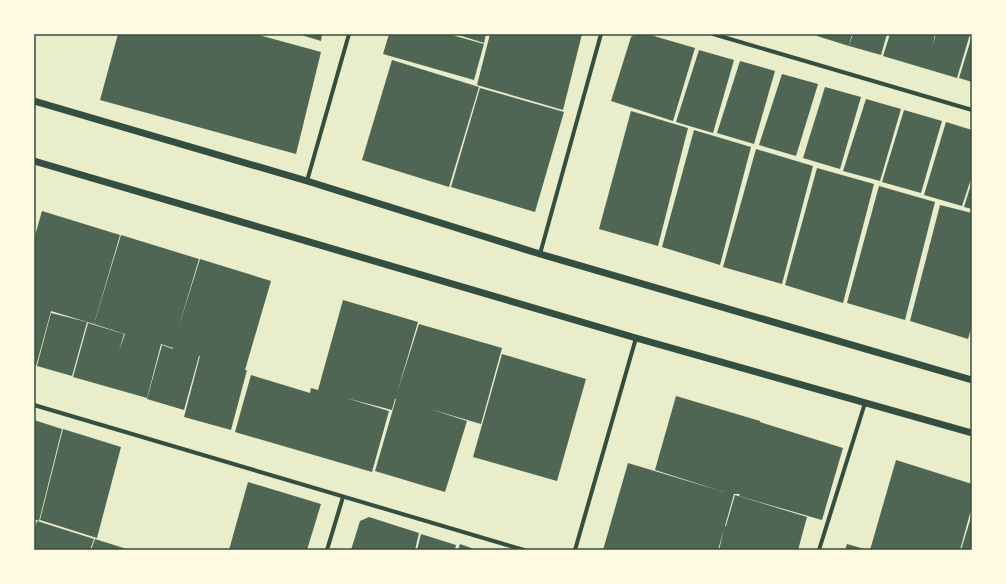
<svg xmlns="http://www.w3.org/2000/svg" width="1006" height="584" font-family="Arial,sans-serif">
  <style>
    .building { fill: #4f6655 }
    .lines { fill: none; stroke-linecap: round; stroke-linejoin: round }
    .minor { stroke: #344e41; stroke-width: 4 }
    .tertiary { stroke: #344e41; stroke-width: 7 }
    .neatline { fill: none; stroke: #344e41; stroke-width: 1.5 }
  </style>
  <rect width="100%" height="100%" fill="#e9edc9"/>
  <!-- building -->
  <g class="building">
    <path d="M 118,34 L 255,34 L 321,52 L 296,154 L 100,100 Z"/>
    <path d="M 298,34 L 322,34 L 321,41 Z"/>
    <path d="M 389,34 L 448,34 L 484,44 L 474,80 L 383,54 Z"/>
    <path d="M 455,34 L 486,34 L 484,43 Z"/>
    <path d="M 490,34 L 582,34 L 563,110 L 477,85 Z"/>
    <path d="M 635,34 L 647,34 L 695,48 L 673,121 L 611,101 L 631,37 Z"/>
    <path d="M 818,34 L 852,34 L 849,46 L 817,36 Z"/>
    <path d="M 853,34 L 887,34 L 881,55 L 849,46 Z"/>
    <path d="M 890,34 L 935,34 L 933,44 L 936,34 L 970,34 L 957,78 L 883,56 Z"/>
    <path d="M 972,36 L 972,82 L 959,78 Z"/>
    <path d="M 699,50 L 734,60 L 713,133 L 676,122 Z"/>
    <path d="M 392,60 L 479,87 L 449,187 L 362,160 Z"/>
    <path d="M 740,61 L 775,71 L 754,144 L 717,133 Z"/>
    <path d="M 782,74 L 818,84 L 796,156 L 759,145 Z"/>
    <path d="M 825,87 L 861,97 L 840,169 L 803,158 Z"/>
    <path d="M 480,88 L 564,112 L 535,212 L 451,187 Z"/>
    <path d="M 866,99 L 901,109 L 880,181 L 843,171 Z"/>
    <path d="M 904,110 L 942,121 L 921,193 L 882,182 Z"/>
    <path d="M 631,111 L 688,128 L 658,246 L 599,229 Z"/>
    <path d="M 946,122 L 972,130 L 972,176 L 962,206 L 924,195 Z"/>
    <path d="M 694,130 L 751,147 L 720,265 L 662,247 Z"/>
    <path d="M 756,149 L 813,166 L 782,284 L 723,267 Z"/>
    <path d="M 817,168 L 874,184 L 843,303 L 785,285 Z"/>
    <path d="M 972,181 L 972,209 L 964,207 Z"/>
    <path d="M 879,186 L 935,202 L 905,320 L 847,303 Z"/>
    <path d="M 940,205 L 972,213 L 972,325 L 968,339 L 910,321 Z"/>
    <path d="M 42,211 L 120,235 L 94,324 L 51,311 L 36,366 L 34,365 L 34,239 Z"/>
    <path d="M 121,235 L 199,259 L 178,329 L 200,259 L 271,281 L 245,370 L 247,370 L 231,430 L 184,417 L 200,356 L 199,356 L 184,410 L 147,399 L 162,345 L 173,349 L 173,348 L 161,344 L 147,398 L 73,377 L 88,323 L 124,334 L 119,351 L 125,334 L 131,336 L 94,324 Z"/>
    <path d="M 343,300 L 418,322 L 397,393 L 419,324 L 502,348 L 481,424 L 430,409 L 467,421 L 445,492 L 375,471 L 396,399 L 395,399 L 392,410 L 346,398 L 389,411 L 372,472 L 235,432 L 251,375 L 310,393 L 311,388 L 335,395 L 318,390 Z"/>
    <path d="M 51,313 L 87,322 L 72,376 L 37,366 Z"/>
    <path d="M 502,354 L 586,379 L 557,481 L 473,457 Z"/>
    <path d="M 676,396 L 760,421 L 760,422 L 843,448 L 822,520 L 739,496 L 740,494 L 734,494 L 725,526 L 726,526 L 735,495 L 807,517 L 798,550 L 719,550 L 724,529 L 718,550 L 603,550 L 628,463 L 724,492 L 655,470 Z"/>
    <path d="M 34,420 L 62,429 L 39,521 L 34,519 Z"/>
    <path d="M 63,429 L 121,447 L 97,538 L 40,520 Z"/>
    <path d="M 896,460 L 972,484 L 972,506 L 960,550 L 870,550 Z"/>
    <path d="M 248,482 L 321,504 L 307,550 L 229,550 Z"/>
    <path d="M 972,514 L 972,550 L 961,550 Z"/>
    <path d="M 369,517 L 419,533 L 415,550 L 351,550 L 360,521 Z"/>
    <path d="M 37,521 L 94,539 L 90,550 L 34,550 L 34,531 Z"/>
    <path d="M 421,534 L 456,545 L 455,550 L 417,550 Z"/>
    <path d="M 95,539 L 130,550 L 91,550 Z"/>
    <path d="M 460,544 L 477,550 L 458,550 Z"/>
    <path d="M 847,544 L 868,550 L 845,550 Z"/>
  </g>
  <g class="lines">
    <!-- minor -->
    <g class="minor">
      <path d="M 713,34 L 972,110"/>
      <path d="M 307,181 L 349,34"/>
      <path d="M 540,254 L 601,34"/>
      <path d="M 34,405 L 524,550"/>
      <path d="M 327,550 L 343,497"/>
      <path d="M 575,550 L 636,338"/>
      <path d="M 819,550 L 865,403"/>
    </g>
    <!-- tertiary -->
    <g class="tertiary">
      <path d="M 34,101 L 307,181 L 540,254 L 972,380"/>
      <path d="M 34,161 L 636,338 L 972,433"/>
    </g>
  </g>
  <!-- border -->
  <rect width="1006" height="584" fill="none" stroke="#fefae0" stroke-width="70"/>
  <rect x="35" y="35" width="936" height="514" class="neatline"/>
</svg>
